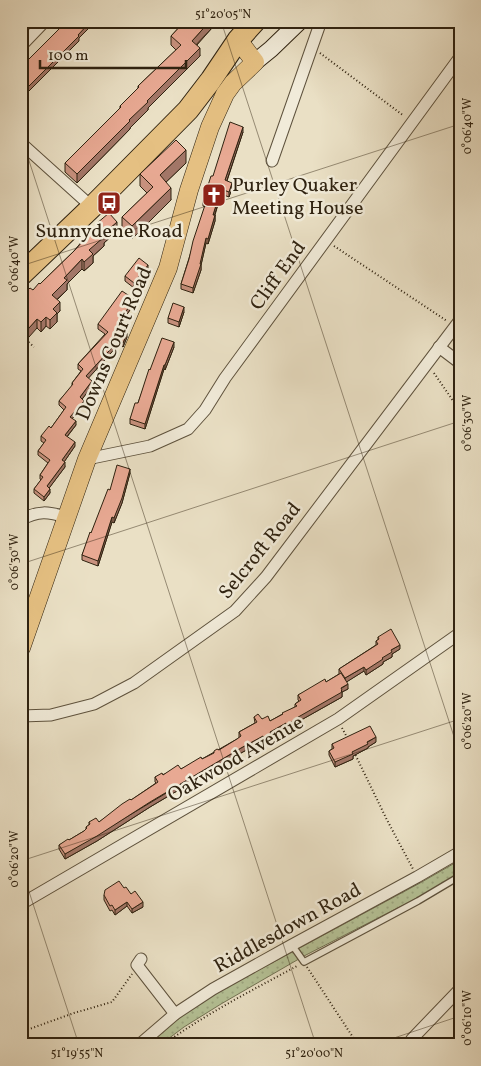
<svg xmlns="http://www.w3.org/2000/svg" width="481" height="1066" font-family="Vollkorn,serif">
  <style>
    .grass { fill: url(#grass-dots); stroke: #727253 }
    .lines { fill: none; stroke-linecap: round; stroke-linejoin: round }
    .lane-casing { stroke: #5e523d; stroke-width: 8 }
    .street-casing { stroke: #5e523d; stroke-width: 13 }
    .secondary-casing { stroke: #2f2210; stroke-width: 18 }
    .primary-casing { stroke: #2f2210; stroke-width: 19 }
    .highway-casing { stroke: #2f2210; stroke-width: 23 }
    .path { stroke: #2f2210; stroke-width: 2; stroke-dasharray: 1 2.5; stroke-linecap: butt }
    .lane { stroke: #f1ebd9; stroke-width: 5.5 }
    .street { stroke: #f1ebd9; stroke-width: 11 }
    .secondary { stroke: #f1ebd9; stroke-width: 16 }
    .primary { stroke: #e5c082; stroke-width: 18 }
    .highway { stroke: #e5c082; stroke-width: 21 }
    .wall { fill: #c8917e; stroke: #2f2210 }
    .shaded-wall { fill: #a27667; stroke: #2f2210 }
    .building { fill: #e8a993; stroke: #2f2210 }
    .ticks { fill: none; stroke: #2f2210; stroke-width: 1; stroke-opacity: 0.45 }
    .labels { text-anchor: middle; stroke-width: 5; stroke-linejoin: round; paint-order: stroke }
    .poi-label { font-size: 20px; fill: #2f2210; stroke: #f1ebd9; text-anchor: start }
    .street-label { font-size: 20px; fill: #2f2210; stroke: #f1ebd9 }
    .neatline { fill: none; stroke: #2f2210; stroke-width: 2 }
    .ticks-label { font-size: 12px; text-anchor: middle; fill: #2f2210 }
  </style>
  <defs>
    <pattern id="grass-dots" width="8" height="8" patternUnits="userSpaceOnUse" patternTransform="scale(1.25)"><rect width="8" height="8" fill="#b5c296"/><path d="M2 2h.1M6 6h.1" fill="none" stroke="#9ca680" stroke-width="1.8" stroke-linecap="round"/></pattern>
  </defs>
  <rect width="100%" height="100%" fill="#eae0c5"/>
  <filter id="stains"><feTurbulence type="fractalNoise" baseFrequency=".004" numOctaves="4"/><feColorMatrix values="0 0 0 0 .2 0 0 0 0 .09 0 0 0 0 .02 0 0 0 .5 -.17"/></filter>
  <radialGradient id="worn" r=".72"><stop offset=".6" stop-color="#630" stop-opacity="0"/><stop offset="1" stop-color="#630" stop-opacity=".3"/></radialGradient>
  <!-- grass -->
  <path class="grass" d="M 460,860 L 460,873 L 417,898 L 304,956 L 221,1004 L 184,1027 L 160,1045 L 146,1045 L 177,1018 L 216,993 L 420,883 Z"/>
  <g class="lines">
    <!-- lane casing -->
    <g class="lane-casing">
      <g id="lane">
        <path d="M 21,158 L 31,152"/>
        <path d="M 292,945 L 304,962 L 418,901 L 460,876"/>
      </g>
    </g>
    <!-- street casing -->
    <g class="street-casing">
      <g id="street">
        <path d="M 21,46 L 45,21"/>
        <path d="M 21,143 L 92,207"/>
        <path d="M 272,161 L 321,21"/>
        <path d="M 439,347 L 460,363"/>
        <path d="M 87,459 L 150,446 L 188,429 L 205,410 L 225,378 L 460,57"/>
        <path d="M 21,520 C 38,510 49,512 66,517"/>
        <path d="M 21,716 L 51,715 L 94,704 L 134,683 L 235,611 L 266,577 L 460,320"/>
        <path d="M 21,904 L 338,719 L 460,633"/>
        <path d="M 141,959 L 137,965 L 175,1014"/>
        <path d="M 139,1045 L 175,1014 L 213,989 L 292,945 L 417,877 L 460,852"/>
        <path d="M 408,1045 L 412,1039 L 460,989"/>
      </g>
    </g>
    <!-- secondary casing -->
    <g class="secondary-casing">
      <path id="secondary" d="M 255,62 L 271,49 L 300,21"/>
    </g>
    <!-- primary casing -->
    <g class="primary-casing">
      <path id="primary" d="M 21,648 L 87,459 L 168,268 L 189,190 L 210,127 L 225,94 L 233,83 L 255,62 L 238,40"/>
    </g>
    <!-- highway casing -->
    <g class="highway-casing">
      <path id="highway" d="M 21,275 L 92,207 L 188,110 L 211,80 L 238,40 L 255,21"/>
    </g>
    <!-- path -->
    <g class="path">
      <path d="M 320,53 L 404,116"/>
      <path d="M 334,246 L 447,321"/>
      <path d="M 21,335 L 34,347"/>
      <path d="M 434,373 L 460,411"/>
      <path d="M 342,728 L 348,739"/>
      <path d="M 354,752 L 387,820 L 413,869"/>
      <path d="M 307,967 L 358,1045"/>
      <path d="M 21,1032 L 74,1013 L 112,1002 L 132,974"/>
      <path d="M 163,1045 C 205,1014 251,991 297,966"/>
    </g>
    <!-- lane -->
    <use href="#lane" class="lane"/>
    <!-- street -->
    <use href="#street" class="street"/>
    <!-- secondary -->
    <use href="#secondary" class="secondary"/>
    <!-- primary -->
    <use href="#primary" class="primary"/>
    <!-- highway -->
    <use href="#highway" class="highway"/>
  </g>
  <!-- wall -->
  <g class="wall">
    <path d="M 185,21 L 216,21 L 212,25 L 212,28 L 197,45 L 200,56 L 148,108 L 148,110 L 130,128 L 130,129 L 77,183 L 65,172 L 65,163 L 120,108 L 120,106 L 138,88 L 138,86 L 176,50 L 171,45 L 171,36 Z"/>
    <path d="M 243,132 L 227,181 L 232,188 L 229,197 L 221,194 L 215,215 L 215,221 L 208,244 L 206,243 L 201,265 L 201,270 L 193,293 L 181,289 L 181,284 L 205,207 L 203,206 L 203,201 L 213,176 Z"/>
    <path d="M 186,163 L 166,182 L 171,200 L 132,239 L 122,229 L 122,217 L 147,193 L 140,186 L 140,174 Z"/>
    <path d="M 96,224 L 117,231 L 104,243 L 104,246 L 93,256 L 93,263 L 84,271 L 82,269 L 67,284 L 67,290 L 57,300 L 60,311 L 57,314 L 57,322 L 50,329 L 46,326 L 41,332 L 37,328 L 24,299 L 24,294 L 33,290 L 40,284 L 74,251 L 83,240 L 83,239 L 96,227 Z"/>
    <path d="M 148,270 L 134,288 L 125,281 L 125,276 Z"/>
    <path d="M 134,304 L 119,326 L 127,337 L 123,347 L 119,344 L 88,378 L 92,386 L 82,399 L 84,405 L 72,419 L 76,425 L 67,437 L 75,446 L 64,462 L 65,467 L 49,488 L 50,493 L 44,501 L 34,493 L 34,489 L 41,480 L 40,479 L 40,475 L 48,463 L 38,455 L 38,451 L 44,443 L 41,441 L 41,436 L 51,428 L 64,410 L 59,405 L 59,401 L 72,386 L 72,383 L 81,371 L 78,369 L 78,364 L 105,334 L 98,329 L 98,324 Z"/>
    <path d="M 184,312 L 179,327 L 168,323 L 168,318 Z"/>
    <path d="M 174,347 L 165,370 L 164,369 L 145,429 L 130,424 L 130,419 L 138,403 L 150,370 Z"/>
    <path d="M 130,473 L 122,503 L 114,523 L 112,522 L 98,566 L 82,560 L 82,555 L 110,490 Z"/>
    <path d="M 378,637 L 400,649 L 392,654 L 392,657 L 383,662 L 383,664 L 366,675 L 364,671 L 346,682 L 348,689 L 342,692 L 342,697 L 294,724 L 294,725 L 287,729 L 286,728 L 271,736 L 271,738 L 264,742 L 263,741 L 241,753 L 150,807 L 97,841 L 65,859 L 59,849 L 59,845 L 69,840 L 84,831 L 86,829 L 86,827 L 89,825 L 89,822 L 99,822 L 156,783 L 155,782 L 155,777 L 181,769 L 202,759 L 237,739 L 239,738 L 239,732 L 255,723 L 254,717 L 270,721 L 295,707 L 295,704 L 299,701 L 298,700 L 298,695 L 326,682 L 339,674 L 339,669 L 376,645 L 376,641 L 378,640 Z"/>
    <path d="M 376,742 L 368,747 L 368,748 L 353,756 L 353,759 L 335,767 L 329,755 L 329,751 L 332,749 L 332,744 Z"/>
    <path d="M 124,888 L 131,894 L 143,907 L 132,913 L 127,906 L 115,915 L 112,910 L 110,911 L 104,900 L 104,895 Z"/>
  </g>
  <!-- shaded-wall -->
  <g class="shaded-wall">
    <path d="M 91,21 L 96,21 L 79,38 L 79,41 L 21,99 L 21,94 Z"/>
    <path d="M 210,21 L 216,21 L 212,25 L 212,28 L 192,49 L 192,41 Z"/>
    <path d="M 200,48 L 200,56 L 148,108 L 148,110 L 130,128 L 130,129 L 77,183 L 77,174 L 147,101 Z"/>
    <path d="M 243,127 L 243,132 L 225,186 L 225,180 Z"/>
    <path d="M 186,150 L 186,163 L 160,188 L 160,175 Z"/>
    <path d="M 232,183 L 232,188 L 229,197 L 229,192 Z"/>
    <path d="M 171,188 L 171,200 L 132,239 L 132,226 Z"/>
    <path d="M 221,189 L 221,194 L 213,220 L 213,215 Z"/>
    <path d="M 215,215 L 215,221 L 208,244 L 208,239 Z"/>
    <path d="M 117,222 L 117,231 L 104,243 L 104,246 L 93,256 L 93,263 L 84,271 L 84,262 L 89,250 L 102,235 Z"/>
    <path d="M 206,238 L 206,243 L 201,265 L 201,270 L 193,293 L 193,288 Z"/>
    <path d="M 82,259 L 82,269 L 67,284 L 67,290 L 52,304 L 52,295 L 64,278 Z"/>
    <path d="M 148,265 L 148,270 L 134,288 L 134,283 Z"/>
    <path d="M 134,299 L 134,304 L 117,329 L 117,325 Z"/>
    <path d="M 60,302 L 60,311 L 57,314 L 57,322 L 50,329 L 50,320 L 53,309 Z"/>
    <path d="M 184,307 L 184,312 L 179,327 L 179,322 Z"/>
    <path d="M 46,317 L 46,326 L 41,332 L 41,322 Z"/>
    <path d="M 37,319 L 37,328 L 21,346 L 21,337 Z"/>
    <path d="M 127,333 L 127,337 L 123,347 L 123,343 Z"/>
    <path d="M 119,340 L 119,344 L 86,381 L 86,376 Z"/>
    <path d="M 174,342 L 174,347 L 165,370 L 165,365 Z"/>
    <path d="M 164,365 L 164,369 L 145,429 L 145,424 Z"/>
    <path d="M 92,381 L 92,386 L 80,402 L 80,397 Z"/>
    <path d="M 84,401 L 84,405 L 70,421 L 70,417 Z"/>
    <path d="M 76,421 L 76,425 L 65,439 L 65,435 Z"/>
    <path d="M 75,442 L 75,446 L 62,465 L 62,460 Z"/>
    <path d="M 65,462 L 65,467 L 47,491 L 47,486 Z"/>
    <path d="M 130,469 L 130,473 L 122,503 L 114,523 L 114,518 Z"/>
    <path d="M 25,486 L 25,490 L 21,494 L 21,490 Z"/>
    <path d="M 50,489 L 50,493 L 44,501 L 44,497 Z"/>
    <path d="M 112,517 L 112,522 L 98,566 L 98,561 Z"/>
    <path d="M 400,645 L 400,649 L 392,654 L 392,657 L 383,662 L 383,664 L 366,675 L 366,670 L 391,650 Z"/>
    <path d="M 364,667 L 364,671 L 345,683 L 345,678 Z"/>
    <path d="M 348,684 L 348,689 L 342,692 L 342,697 L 294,724 L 294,725 L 287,729 L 287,724 L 293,720 Z"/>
    <path d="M 286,723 L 286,728 L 271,736 L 271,738 L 264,742 L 264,738 L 270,732 Z"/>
    <path d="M 263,736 L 263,741 L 241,753 L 150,807 L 97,841 L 65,859 L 65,854 L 241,748 Z"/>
    <path d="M 376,737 L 376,742 L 368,747 L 368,748 L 353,756 L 353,759 L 335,767 L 335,762 Z"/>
    <path d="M 127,902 L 127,906 L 115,915 L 115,910 Z"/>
    <path d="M 143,902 L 143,907 L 132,913 L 132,909 Z"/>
  </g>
  <!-- building -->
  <g class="building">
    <path d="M 67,21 L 91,21 L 78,35 L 79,36 L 21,94 L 21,67 Z"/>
    <path d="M 185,21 L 210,21 L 192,41 L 200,48 L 147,101 L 148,102 L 129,120 L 130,121 L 77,174 L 65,163 L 121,107 L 120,106 L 139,87 L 138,86 L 181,45 L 171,36 Z"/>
    <path d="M 230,122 L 243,127 L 225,180 L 232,183 L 229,192 L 221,189 L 213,215 L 215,215 L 208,239 L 206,238 L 200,264 L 201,264 L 193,288 L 181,284 L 189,259 L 193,241 L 206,202 L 203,201 L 211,176 L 213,176 Z"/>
    <path d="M 176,140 L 186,150 L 160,175 L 171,188 L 132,226 L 122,217 L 153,187 L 140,174 Z"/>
    <path d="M 109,213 L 117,222 L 102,235 L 104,237 L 89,250 L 93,254 L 84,262 L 82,259 L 64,278 L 67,280 L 52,295 L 60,302 L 53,309 L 57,313 L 50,320 L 46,317 L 41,322 L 37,319 L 21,337 L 21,302 L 27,297 L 24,294 L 30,288 L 33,290 L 39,283 L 40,284 L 74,251 L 84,240 L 83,239 L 98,226 L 96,224 Z"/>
    <path d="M 139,258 L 148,265 L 134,283 L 125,276 Z"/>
    <path d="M 122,291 L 134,299 L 117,325 L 127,333 L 123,343 L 119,340 L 86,376 L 92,381 L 80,397 L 84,401 L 70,417 L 76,421 L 65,435 L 75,442 L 62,460 L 65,462 L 47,486 L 50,489 L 44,497 L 34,489 L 43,477 L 40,475 L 50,460 L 38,451 L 46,440 L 41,436 L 49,426 L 51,428 L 66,407 L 59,401 L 73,384 L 72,383 L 83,369 L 78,364 L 108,332 L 98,324 Z"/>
    <path d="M 173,303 L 184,307 L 179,322 L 168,318 Z"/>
    <path d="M 162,338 L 174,342 L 165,365 L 164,365 L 145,424 L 130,419 L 135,403 L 138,403 L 149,369 L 150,370 Z"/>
    <path d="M 117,465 L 130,469 L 122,498 L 114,518 L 112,517 L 98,561 L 82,555 L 90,532 L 91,533 L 108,489 L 110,490 Z"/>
    <path d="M 21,482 L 25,486 L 21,490 Z"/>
    <path d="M 391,629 L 400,645 L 391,650 L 392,652 L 382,658 L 383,659 L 366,670 L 364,667 L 345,678 L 339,669 L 378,644 L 376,641 L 379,639 L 378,637 Z"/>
    <path d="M 341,673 L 348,684 L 341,688 L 342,690 L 341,691 L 342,692 L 293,720 L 294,721 L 287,724 L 286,723 L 270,732 L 271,734 L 264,738 L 263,736 L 241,748 L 150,802 L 97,836 L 65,854 L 59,845 L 68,839 L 69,840 L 84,831 L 87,828 L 86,827 L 90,824 L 89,822 L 96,818 L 99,822 L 122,804 L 130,799 L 131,800 L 158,782 L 155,777 L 162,773 L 163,775 L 178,765 L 181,769 L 201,757 L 202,759 L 214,753 L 214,751 L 217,749 L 219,750 L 237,739 L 241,736 L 239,732 L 257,722 L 254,717 L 258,714 L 262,719 L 268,716 L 270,721 L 283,714 L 282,713 L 297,706 L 295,704 L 301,700 L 298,695 L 325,679 L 326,682 Z"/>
    <path d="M 370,726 L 376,737 L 367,742 L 368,744 L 352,752 L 353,754 L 335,762 L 329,751 L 334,748 L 332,744 Z"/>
    <path d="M 119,881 L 124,888 L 126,887 L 131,894 L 135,891 L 143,902 L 132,909 L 127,902 L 115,910 L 112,905 L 110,906 L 104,895 L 105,890 Z"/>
  </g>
  <!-- ticks -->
  <path class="ticks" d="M 221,21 L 460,755M 459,21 L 460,24M 21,136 L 316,1045M 21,266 L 460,124M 21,564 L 460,421M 21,861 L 460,719M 21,867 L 79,1045M 373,1045 L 460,1016"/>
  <!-- icons -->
  <defs>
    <g id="church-square" transform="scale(1.25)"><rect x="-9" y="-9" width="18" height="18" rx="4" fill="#8f2418" stroke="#f1ebd9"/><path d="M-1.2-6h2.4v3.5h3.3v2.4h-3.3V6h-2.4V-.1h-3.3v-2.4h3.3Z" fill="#fff"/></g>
    <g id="bus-square" transform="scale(1.25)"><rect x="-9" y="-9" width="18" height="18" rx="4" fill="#8f2418" stroke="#f1ebd9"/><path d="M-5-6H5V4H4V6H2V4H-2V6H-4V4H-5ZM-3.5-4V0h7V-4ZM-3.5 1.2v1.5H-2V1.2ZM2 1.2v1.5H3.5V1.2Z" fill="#fff"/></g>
  </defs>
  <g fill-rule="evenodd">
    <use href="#church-square" x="214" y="195"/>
    <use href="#bus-square" x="109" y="203"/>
  </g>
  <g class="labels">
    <!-- poi labels -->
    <g class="poi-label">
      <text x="232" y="191">Purley Quaker<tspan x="232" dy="23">Meeting House</tspan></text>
      <text x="109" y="237" text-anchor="middle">Sunnydene Road</text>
    </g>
    <!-- street labels -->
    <g class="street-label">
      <text transform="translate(277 275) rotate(-54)" y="7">Cliff End</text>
      <text transform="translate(113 343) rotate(-67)" y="7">Downs Court Road</text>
      <text transform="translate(259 550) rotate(-51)" y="7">Selcroft Road</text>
      <text transform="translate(235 758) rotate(-30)" y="7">Oakwood Avenue</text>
      <text transform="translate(287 927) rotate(-29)" y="7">Riddlesdown Road</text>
    </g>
  </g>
  <!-- margin -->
  <rect width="481" height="1066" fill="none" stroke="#eae0c5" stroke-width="55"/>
  <!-- scale -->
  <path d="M40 60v8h146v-8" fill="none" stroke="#2f2210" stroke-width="2.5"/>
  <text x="48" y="60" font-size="15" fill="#2f2210" stroke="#f1ebd9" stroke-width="4" paint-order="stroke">100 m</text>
  <rect x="28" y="28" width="426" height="1010" class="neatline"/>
  <g class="ticks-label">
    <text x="223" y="18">51°20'05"N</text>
    <text transform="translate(467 126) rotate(-90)" y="4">0°06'40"W</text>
    <text transform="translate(14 264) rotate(-90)" y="4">0°06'40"W</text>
    <text transform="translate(467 423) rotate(-90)" y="4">0°06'30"W</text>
    <text transform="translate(14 562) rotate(-90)" y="4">0°06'30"W</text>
    <text transform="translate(467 721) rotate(-90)" y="4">0°06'20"W</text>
    <text transform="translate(14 859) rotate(-90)" y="4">0°06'20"W</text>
    <text transform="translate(467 1018) rotate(-90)" y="4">0°06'10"W</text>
    <text x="77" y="1057">51°19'55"N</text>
    <text x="314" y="1057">51°20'00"N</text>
  </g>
  <rect width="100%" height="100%" filter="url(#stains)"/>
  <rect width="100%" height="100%" fill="url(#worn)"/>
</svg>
